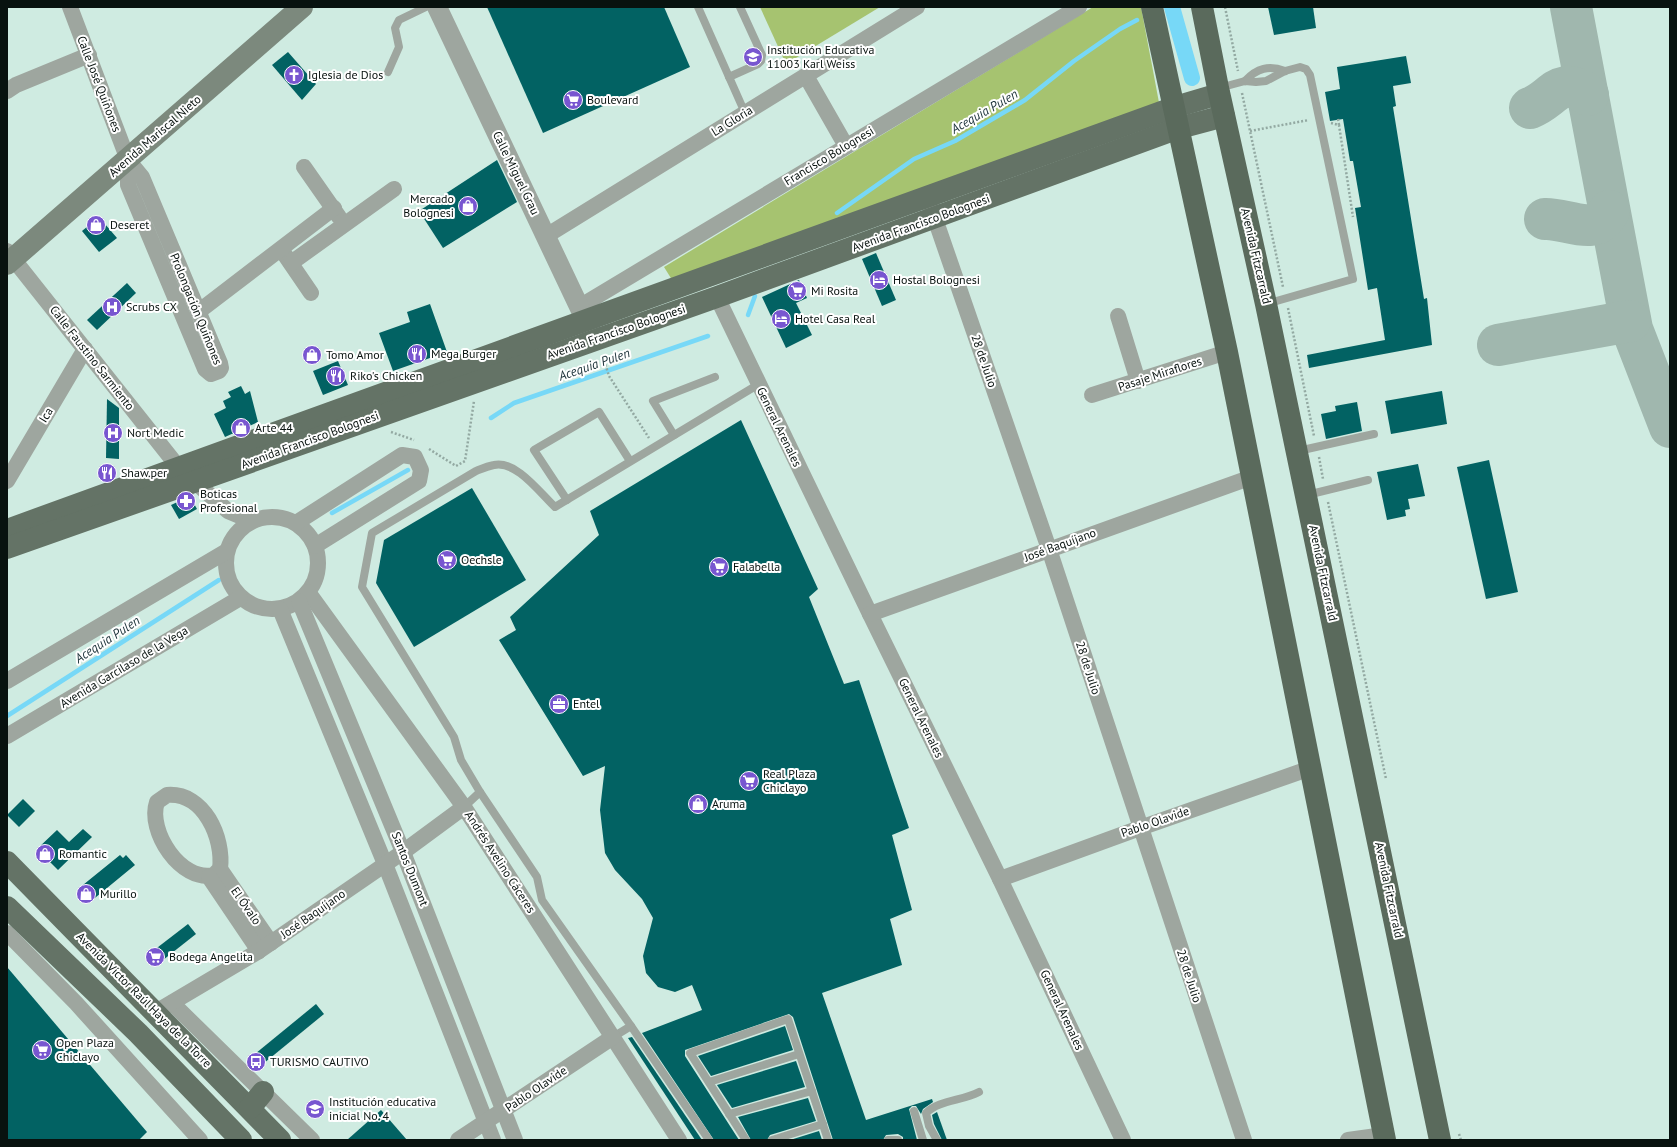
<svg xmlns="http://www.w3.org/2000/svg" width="1677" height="1147" font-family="'PT Sans',sans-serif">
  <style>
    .green { fill: #a6c370 }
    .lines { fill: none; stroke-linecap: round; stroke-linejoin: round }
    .stream { stroke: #77d8f7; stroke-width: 4.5 }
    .canal { stroke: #77d8f7; stroke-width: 16 }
    .taxiway { stroke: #a0b7ae; stroke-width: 42 }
    .building { fill: #026263 }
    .path { stroke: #93a9a2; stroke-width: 2.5; stroke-dasharray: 2 2; stroke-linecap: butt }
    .service { stroke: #9ea69f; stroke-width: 8 }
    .minor { stroke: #9ea69f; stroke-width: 16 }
    .tertiary { stroke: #9ea69f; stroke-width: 20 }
    .secondary { stroke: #7c897d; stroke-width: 22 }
    .primary { stroke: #647366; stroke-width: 22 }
    .trunk { stroke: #5a6a5c; stroke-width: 22 }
    .labels { text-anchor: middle; stroke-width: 4; stroke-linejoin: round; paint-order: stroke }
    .poi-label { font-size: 12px; fill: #08120f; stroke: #fff; text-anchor: start }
    .street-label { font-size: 12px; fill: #08120f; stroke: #fff }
    .water-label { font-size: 13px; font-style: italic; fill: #1c3239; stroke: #fff }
  </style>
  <rect width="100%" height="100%" fill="#cfebe1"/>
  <!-- green -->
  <g class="green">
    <path d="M 760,7 L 880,7 L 786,64 Z"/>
    <path d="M 1093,7 L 1141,7 L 1160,108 L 674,283 L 664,267 Z"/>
  </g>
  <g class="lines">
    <!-- stream -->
    <g class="stream">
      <path d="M 837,213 L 914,159 L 955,141 L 1025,100 L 1074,61 L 1120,29 L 1137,20"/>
      <path d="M 748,315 L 755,296"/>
      <path d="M 491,418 L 514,403 L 708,336"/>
      <path d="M 332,513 L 408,470"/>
      <path d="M 7,716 L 219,580"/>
    </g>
    <!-- canal -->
    <path class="canal" d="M 1172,7 L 1192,78"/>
    <!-- taxiway -->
    <g class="taxiway">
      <path d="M 1571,7 L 1632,329 L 1670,427"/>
      <path d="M 1530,108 C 1554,99 1559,74 1588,95"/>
      <path d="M 1545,219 C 1567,218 1596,238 1609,211"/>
      <path d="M 1498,345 L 1630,321"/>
    </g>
  </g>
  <!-- building -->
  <g class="building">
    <path d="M 487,7 L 664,7 L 690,67 L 543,133 Z"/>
    <path d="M 1268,7 L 1313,7 L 1316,28 L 1274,35 Z"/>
    <path d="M 288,52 L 316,84 L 302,100 L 272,65 Z"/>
    <path d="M 1406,56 L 1411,83 L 1393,86 L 1396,106 L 1393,107 L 1424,299 L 1427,298 L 1432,345 L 1309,368 L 1307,355 L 1385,340 L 1377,288 L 1368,290 L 1355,208 L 1361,207 L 1353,161 L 1350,161 L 1343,119 L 1330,121 L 1325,92 L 1340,89 L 1337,67 Z"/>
    <path d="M 497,160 L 517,202 L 443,248 L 419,211 Z"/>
    <path d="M 99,217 L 117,238 L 99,252 L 82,231 Z"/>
    <path d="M 876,253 L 896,300 L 882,306 L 862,259 Z"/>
    <path d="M 799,280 L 807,298 L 796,303 L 812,335 L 786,348 L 762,297 Z"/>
    <path d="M 127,283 L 136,293 L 97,330 L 87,320 Z"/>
    <path d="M 430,304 L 447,352 L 393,371 L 379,333 L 410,322 L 407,312 Z"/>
    <path d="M 338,361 L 348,385 L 323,395 L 313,371 Z"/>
    <path d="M 241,386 L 245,394 L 250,391 L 258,422 L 225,437 L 214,414 L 226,408 L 223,401 L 231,397 L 228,392 Z"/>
    <path d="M 1442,391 L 1447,424 L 1391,434 L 1385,401 Z"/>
    <path d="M 107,399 L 119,408 L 119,459 L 106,458 Z"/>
    <path d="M 1357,402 L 1362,431 L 1326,439 L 1321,414 L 1336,411 L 1335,406 Z"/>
    <path d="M 741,420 L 818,589 L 809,597 L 844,684 L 859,680 L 909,828 L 892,835 L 912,910 L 890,919 L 902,965 L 822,993 L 866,1120 L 932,1099 L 933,1102 L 923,1109 L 921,1114 L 916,1106 L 912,1106 L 909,1109 L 917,1140 L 903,1140 L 903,1137 L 898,1134 L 886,1135 L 883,1140 L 833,1140 L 793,1017 L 789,1014 L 685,1050 L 685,1056 L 739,1140 L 714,1140 L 642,1033 L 702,1010 L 692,985 L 675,992 L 658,987 L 646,973 L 643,956 L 653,918 L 642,899 L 615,870 L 605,853 L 600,810 L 605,766 L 583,776 L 499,640 L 516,630 L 510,617 L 599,535 L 590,511 Z"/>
    <path d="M 1489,460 L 1518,592 L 1486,599 L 1457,467 Z"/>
    <path d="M 1418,464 L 1425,496 L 1408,499 L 1410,509 L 1405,510 L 1406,516 L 1387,520 L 1377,472 Z"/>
    <path d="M 472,488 L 526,580 L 414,647 L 376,583 L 384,540 Z"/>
    <path d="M 184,499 L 192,500 L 197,509 L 179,519 L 171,505 Z"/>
    <path d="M 23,799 L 35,811 L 19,827 L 7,815 Z"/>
    <path d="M 83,829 L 92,837 L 58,870 L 37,849 L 57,830 L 69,842 Z"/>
    <path d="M 120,855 L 123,858 L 126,855 L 135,865 L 90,902 L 83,897 L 78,889 Z"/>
    <path d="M 188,924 L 196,934 L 158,964 L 149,954 Z"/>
    <path d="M 7,967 L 147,1132 L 139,1140 L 7,1140 Z"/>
    <path d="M 316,1004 L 324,1014 L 258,1068 L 250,1058 Z"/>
    <path d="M 785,1026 L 793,1050 L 711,1076 L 698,1056 Z"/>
    <path d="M 632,1037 L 702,1140 L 695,1140 L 628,1038 Z"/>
    <path d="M 796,1061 L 805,1087 L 732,1108 L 717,1085 Z"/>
    <path d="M 808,1098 L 816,1121 L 770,1135 L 767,1140 L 751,1140 L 738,1117 Z"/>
    <path d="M 381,1110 L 407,1140 L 347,1140 Z"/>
    <path d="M 937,1112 L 947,1140 L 942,1140 L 934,1124 L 932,1115 Z"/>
    <path d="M 819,1131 L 822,1140 L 790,1140 Z"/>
  </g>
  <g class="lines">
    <!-- path -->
    <g class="path">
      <path d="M 1225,7 L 1238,71"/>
      <path d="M 1242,93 L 1283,287"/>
      <path d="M 1338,119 L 1339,125"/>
      <path d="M 1331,123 L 1339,125 L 1353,217"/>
      <path d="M 1250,131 L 1309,120"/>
      <path d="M 1288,308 L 1314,436"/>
      <path d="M 603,357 L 609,376 L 649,438"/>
      <path d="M 391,432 L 414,440"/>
      <path d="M 429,449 L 456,466 L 465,461 L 474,401"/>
      <path d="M 1319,457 L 1323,479"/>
      <path d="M 1328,502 L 1386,779"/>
      <path d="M 1459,1134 L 1461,1140"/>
    </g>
    <!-- service -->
    <g class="service">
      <path d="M 698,7 L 745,113"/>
      <path d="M 388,72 L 399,47 L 395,28 L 399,20 L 426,7"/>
      <path d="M 729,77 L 758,64 L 761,61 L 762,55 L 740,7"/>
      <path d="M 1245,81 C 1257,68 1269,65 1285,71"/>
      <path d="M 1219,88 L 1245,81 L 1256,82 L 1266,81 L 1285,71 L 1300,67 L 1306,69 L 1310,75 L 1353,279 L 1266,304"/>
      <path d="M 674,435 L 653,401 L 715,377"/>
      <path d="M 1298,451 L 1374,434"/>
      <path d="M 1307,495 L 1368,480"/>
      <path d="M 567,500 L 534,450 L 599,412 L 630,461"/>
      <path d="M 464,807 L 480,792"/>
      <path d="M 631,1026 L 709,1140"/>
      <path d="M 613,1037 L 631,1026 L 542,900 L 537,877 L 480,792 L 461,760 L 454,737 L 362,587 L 372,533 L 476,471 C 481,469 488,466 494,465 C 516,460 540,493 555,507 L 759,384"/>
      <path d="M 709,1082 L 799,1054"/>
      <path d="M 914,1111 L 923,1140"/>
      <path d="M 729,1114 L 812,1091"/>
      <path d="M 746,1140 L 690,1053 L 788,1019 L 828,1140"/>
      <path d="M 772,1140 L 823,1124"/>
      <path d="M 888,1140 L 898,1140"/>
      <path d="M 937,1140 L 929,1126 L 926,1113 C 939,1100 962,1101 979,1092"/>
    </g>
    <!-- minor -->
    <g class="minor">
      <path d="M 70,7 L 128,160 L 142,177 L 220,363 L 221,368 L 219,371 L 211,374 L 205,369 L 128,185 L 128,160"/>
      <path d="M 806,76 L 846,146"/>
      <path d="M 7,91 L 16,85 L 89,55"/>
      <path d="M 304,167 L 339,217"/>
      <path d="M 931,207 L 1049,549 L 1244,1140"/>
      <path d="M 546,236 L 917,7"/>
      <path d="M 7,251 L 179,468 L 228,511 L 252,521"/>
      <path d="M 285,255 L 311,293"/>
      <path d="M 291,263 L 394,189"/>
      <path d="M 717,297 L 870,614 L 1000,879 L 1123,1140"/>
      <path d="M 579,307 L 1079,7"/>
      <path d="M 198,312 L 334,208"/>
      <path d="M 1118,316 L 1138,381"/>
      <path d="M 1092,395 L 1227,352"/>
      <path d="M 7,481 L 85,349"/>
      <circle cx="272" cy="563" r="46"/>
      <path d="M 296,523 L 402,455 L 415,457 L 421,470 L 419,481 L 315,546"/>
      <path d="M 308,592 L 464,807 L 679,1140"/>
      <path d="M 299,601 L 403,852 L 515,1140"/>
      <path d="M 280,609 L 385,864 L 493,1140"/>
      <path d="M 870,614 L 1252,477"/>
      <path d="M 7,681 L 227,551"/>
      <path d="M 7,736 L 240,598"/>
      <path d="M 167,795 C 204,792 224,838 220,869 L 214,875 C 181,883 147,831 157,802 Z"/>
      <path d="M 220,869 L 271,943"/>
      <path d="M 209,877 L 259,951"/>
      <path d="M 1000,879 L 1140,828 L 1311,768"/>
      <path d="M 7,933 L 76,1003 L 200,1140"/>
      <path d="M 172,1003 L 312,1140"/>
      <path d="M 156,1012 L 259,951 L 403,852 L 464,807"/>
      <path d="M 458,1140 L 613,1037"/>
      <path d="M 1348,1140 L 1384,1135"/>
    </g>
    <!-- tertiary -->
    <path class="tertiary" d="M 437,7 L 593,336"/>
    <!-- secondary -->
    <path class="secondary" d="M 7,264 L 302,7"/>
    <!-- primary -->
    <g class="primary">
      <path d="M 7,530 L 1175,107 L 1219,94"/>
      <path d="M 7,548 L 717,297 L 1179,128 L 1224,116"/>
      <path d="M 7,862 L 280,1140"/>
      <path d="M 7,907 L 138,1033 L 241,1140"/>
      <path d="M 250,1108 L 263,1092"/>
    </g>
    <!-- trunk -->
    <g class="trunk">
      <path d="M 1152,7 L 1227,352 L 1385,1140"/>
      <path d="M 1202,7 L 1218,88 L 1266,304 L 1440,1140"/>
    </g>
  </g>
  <!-- icons -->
  <defs>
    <g id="school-disc" transform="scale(1)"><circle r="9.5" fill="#7856d0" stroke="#fff"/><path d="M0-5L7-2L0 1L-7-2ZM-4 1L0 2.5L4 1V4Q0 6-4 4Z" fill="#fff"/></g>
    <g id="church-disc" transform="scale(1)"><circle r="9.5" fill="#7856d0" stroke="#fff"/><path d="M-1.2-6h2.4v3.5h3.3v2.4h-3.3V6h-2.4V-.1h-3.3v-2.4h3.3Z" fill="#fff"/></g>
    <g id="supermarket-disc" transform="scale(1)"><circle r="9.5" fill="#7856d0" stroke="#fff"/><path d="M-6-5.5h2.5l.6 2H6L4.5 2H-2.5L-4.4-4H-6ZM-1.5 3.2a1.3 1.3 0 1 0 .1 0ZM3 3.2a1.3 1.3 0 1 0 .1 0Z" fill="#fff"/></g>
    <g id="shop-disc" transform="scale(1)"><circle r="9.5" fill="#7856d0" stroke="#fff"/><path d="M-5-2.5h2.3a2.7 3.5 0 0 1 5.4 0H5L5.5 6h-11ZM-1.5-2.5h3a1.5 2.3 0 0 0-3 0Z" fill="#fff"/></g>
    <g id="hotel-disc" transform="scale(1)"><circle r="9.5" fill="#7856d0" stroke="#fff"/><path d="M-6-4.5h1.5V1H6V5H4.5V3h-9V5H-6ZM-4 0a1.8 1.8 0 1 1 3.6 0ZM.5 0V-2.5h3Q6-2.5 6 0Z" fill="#fff"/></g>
    <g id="hospital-disc" transform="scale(1)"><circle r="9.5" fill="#7856d0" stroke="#fff"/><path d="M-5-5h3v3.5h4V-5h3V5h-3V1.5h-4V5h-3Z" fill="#fff"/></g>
    <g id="restaurant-disc" transform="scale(1)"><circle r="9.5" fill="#7856d0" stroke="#fff"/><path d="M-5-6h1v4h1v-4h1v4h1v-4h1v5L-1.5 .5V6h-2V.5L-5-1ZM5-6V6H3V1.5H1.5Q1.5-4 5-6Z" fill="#fff"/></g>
    <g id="pharmacy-disc" transform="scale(1)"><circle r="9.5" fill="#7856d0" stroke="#fff"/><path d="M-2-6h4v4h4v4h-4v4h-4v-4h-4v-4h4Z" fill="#fff"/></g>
    <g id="office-disc" transform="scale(1)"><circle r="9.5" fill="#7856d0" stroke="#fff"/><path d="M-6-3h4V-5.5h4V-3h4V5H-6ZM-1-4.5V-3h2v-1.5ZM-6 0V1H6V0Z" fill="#fff"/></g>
    <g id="bus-disc" transform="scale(1)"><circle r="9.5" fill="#7856d0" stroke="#fff"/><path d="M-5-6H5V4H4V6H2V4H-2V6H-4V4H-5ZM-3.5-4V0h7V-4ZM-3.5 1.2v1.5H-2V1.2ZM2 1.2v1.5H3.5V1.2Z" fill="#fff"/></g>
  </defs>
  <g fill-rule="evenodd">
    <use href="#school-disc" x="753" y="57"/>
    <use href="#church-disc" x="294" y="75"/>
    <use href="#supermarket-disc" x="573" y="100"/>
    <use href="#shop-disc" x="468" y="206"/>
    <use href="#shop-disc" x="96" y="225"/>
    <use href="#hotel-disc" x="879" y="280"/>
    <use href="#supermarket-disc" x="797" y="291"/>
    <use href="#hospital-disc" x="112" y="307"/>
    <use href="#hotel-disc" x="781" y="319"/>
    <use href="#restaurant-disc" x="417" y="354"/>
    <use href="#shop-disc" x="312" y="355"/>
    <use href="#restaurant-disc" x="336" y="376"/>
    <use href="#shop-disc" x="241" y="428"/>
    <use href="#hospital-disc" x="113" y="433"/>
    <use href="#restaurant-disc" x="107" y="473"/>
    <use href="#pharmacy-disc" x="186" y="501"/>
    <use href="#supermarket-disc" x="447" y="560"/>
    <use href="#supermarket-disc" x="719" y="567"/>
    <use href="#office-disc" x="559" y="704"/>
    <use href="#supermarket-disc" x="749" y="781"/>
    <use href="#shop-disc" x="698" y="804"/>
    <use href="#shop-disc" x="45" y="854"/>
    <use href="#shop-disc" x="86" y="894"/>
    <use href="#supermarket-disc" x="155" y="957"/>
    <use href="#supermarket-disc" x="42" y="1050"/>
    <use href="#bus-disc" x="256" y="1062"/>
    <use href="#school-disc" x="315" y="1109"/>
  </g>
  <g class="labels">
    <!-- poi labels -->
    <g class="poi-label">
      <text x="767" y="54">Institución Educativa<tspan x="767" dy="14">11003 Karl Weiss</tspan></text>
      <text x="308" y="79">Iglesia de Dios</text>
      <text x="587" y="104">Boulevard</text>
      <text x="454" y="203" text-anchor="end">Mercado<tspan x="454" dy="14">Bolognesi</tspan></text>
      <text x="110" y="229">Deseret</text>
      <text x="893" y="284">Hostal Bolognesi</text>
      <text x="811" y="295">Mi Rosita</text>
      <text x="126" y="311">Scrubs CX</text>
      <text x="795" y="323">Hotel Casa Real</text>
      <text x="431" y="358">Mega Burger</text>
      <text x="326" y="359">Tomo Amor</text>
      <text x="350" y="380">Riko's Chicken</text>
      <text x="255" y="432">Arte 44</text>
      <text x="127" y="437">Nort Medic</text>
      <text x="121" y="477">Shaw.per</text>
      <text x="200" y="498">Boticas<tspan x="200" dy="14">Profesional</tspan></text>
      <text x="461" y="564">Oechsle</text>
      <text x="733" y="571">Falabella</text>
      <text x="573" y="708">Entel</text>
      <text x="763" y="778">Real Plaza<tspan x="763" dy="14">Chiclayo</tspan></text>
      <text x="712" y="808">Aruma</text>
      <text x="59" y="858">Romantic</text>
      <text x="100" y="898">Murillo</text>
      <text x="169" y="961">Bodega Angelita</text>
      <text x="56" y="1047">Open Plaza<tspan x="56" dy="14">Chiclayo</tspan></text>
      <text x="270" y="1066">TURISMO CAUTIVO</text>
      <text x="329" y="1106">Institución educativa<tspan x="329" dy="14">inicial No. 4</tspan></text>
    </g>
    <!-- street labels -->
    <g class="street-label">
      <text transform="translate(99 84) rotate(69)" y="4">Calle José Quiñones</text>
      <text transform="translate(732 121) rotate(-32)" y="4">La Gloria</text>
      <text transform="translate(155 136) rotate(-41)" y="4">Avenida Mariscal Nieto</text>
      <text transform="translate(829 156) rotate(-31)" y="4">Francisco Bolognesi</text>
      <text transform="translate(516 173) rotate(64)" y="4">Calle Miguel Grau</text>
      <text transform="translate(921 223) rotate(-20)" y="4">Avenida Francisco Bolognesi</text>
      <text transform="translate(1256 256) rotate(77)" y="4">Avenida Fitzcarrald</text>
      <text transform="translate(196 309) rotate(68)" y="4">Prolongación Quiñones</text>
      <text transform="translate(616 332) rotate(-19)" y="4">Avenida Francisco Bolognesi</text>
      <text transform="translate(92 358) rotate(52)" y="4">Calle Faustino Sarmiento</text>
      <text transform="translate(984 361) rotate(71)" y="4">28 de Julio</text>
      <text transform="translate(1160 374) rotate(-18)" y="4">Pasaje Miraflores</text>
      <text transform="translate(46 415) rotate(-59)" y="4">Ica</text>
      <text transform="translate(779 427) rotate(64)" y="4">General Arenales</text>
      <text transform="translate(310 440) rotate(-20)" y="4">Avenida Francisco Bolognesi</text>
      <text transform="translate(1060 545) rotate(-20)" y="4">José Baquíjano</text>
      <text transform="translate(1323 573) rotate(78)" y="4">Avenida Fitzcarrald</text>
      <text transform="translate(124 667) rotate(-31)" y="4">Avenida Garcilaso de la Vega</text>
      <text transform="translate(1088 668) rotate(72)" y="4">28 de Julio</text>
      <text transform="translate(921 718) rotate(64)" y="4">General Arenales</text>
      <text transform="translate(1155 822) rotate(-19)" y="4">Pablo Olavide</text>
      <text transform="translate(500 862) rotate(57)" y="4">Andrés Avelino Cáceres</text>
      <text transform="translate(410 869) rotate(68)" y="4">Santos Dumont</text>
      <text transform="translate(1389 890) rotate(78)" y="4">Avenida Fitzcarrald</text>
      <text transform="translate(246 906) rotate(55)" y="4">El Óvalo</text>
      <text transform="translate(313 914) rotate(-35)" y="4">José Baquíjano</text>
      <text transform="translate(1189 976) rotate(72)" y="4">28 de Julio</text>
      <text transform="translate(144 1000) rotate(45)" y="4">Avenida Victor Raúl Haya de la Torre</text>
      <text transform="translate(1062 1010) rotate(65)" y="4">General Arenales</text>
      <text transform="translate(536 1089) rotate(-34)" y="4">Pablo Olavide</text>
    </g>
    <!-- water labels -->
    <g class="water-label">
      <text transform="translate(984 111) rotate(-30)" y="5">Acequia Pulen</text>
      <text transform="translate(594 364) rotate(-19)" y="5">Acequia Pulen</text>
      <text transform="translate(107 639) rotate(-33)" y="5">Acequia Pulen</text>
    </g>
  </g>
  <!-- border -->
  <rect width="1677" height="1147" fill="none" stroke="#08120f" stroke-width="16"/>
</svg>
